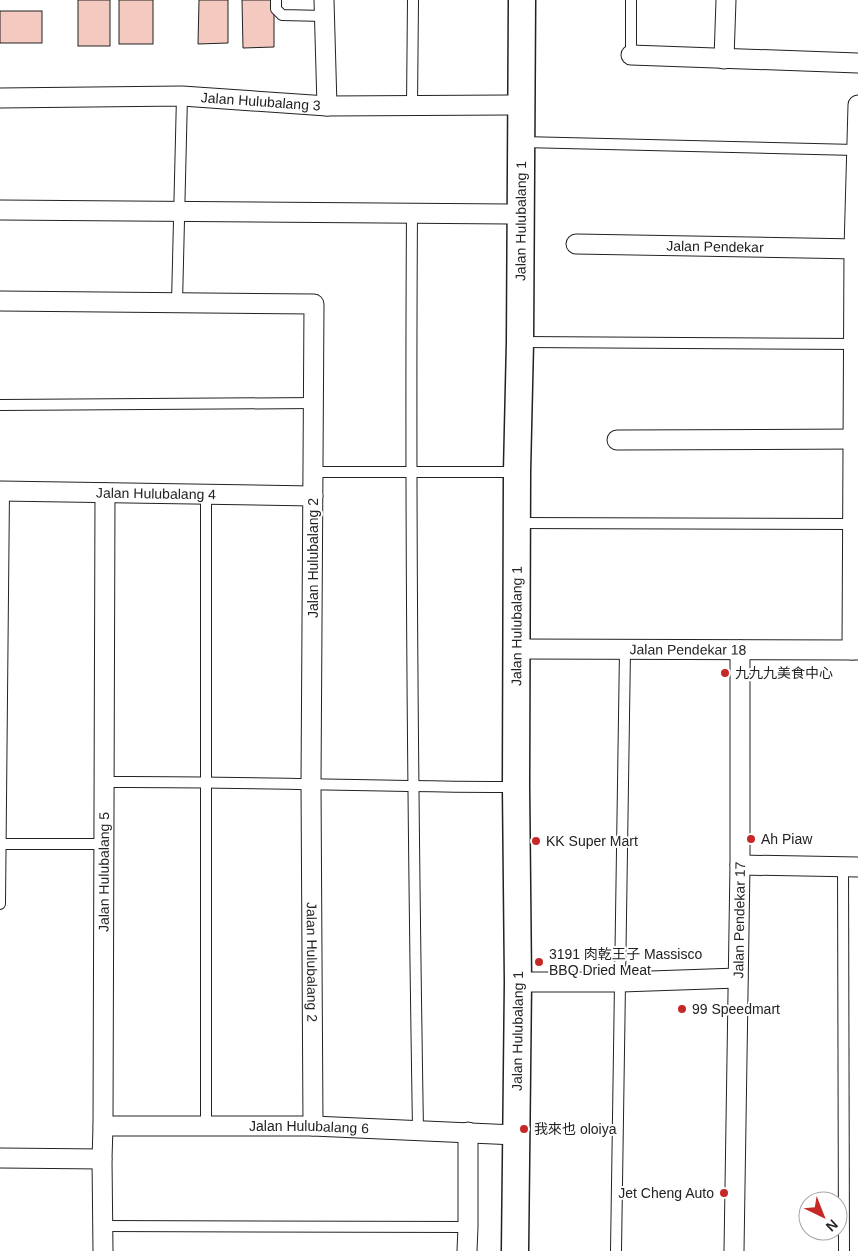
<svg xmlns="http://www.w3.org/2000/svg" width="858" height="1251" font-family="Arial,'Noto Sans SC',sans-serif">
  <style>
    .building { fill: #f3c9c0; stroke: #222 }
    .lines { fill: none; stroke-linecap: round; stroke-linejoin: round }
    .lane-casing { stroke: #222; stroke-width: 12 }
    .street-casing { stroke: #222; stroke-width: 21 }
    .secondary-casing { stroke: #222; stroke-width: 29 }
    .lane { stroke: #fff; stroke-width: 10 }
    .street { stroke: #fff; stroke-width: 19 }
    .secondary { stroke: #fff; stroke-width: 26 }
    .poi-dot { fill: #c62828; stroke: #fff; stroke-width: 2 }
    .labels { text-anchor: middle; stroke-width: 4; stroke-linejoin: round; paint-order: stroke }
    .street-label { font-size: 14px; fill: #222; stroke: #fff }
    .poi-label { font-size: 14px; fill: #222; stroke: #fff; text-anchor: start }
  </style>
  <rect width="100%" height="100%" fill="#fff"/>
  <!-- building -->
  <g class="building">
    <rect x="78" y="0" width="32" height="46"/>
    <rect x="119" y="0" width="34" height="44"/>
    <path d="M 199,0 L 228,0 L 228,43 L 198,44 Z"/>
    <path d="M 242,0 L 274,0 L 274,47 L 243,48 Z"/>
    <rect x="0" y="11" width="42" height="32"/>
  </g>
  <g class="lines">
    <!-- lane casing -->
    <g class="lane-casing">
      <g id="lane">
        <path d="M 276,0 L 276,9 L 282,15 L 324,16"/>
        <path d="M 631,55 L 631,0"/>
        <path d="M 412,106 L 413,0"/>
        <path d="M 522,142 L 856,150"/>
        <path d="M 412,213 C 410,519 413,824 418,1130"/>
        <path d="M 177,303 L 182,96"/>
        <path d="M 522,342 L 857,344"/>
        <path d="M 0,405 L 314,403"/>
        <path d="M 313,472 L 516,472"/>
        <path d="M 206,494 L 206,1126"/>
        <path d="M 518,523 L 852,524"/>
        <path d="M 104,782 C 241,781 378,787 515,787"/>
        <path d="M 0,844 L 103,844"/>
        <path d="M 843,867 L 844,1251"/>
        <path d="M 0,904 L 4,491"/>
        <path d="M 103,1226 L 468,1227"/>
        <path d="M 616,1251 L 625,650"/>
      </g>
    </g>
    <!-- street casing -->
    <g class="street-casing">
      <g id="street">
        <path d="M 324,0 L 327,106"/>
        <path d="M 631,55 L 858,63"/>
        <path d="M 724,59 L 726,0"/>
        <path id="s1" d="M 0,98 L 182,96 L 327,106 L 522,105"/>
        <path d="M 0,210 L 521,214"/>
        <path id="s2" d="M 576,244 L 858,249"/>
        <path id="s3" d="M 0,301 L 314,304 L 311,784 L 313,1126"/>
        <path d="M 617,440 L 858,439"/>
        <path id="s4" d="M 0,491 L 313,496"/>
        <path id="s5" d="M 518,649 L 858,650"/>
        <path d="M 852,650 L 854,249 L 858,105"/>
        <path d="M 740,865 L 858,867"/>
        <path d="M 518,982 L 621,982 L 738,978"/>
        <path id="s6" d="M 103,1126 L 313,1126 L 516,1135"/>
        <path d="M 0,1158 L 102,1159"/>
        <path id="s7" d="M 103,1251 L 102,1159 L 103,1126 L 105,493"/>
        <path d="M 467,1251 L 468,1227 L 468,1132"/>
        <path id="s8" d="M 734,1251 L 740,865 L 740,650"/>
      </g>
    </g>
    <!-- secondary casing -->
    <g class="secondary-casing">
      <g id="secondary">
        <path id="s9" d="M 515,1251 L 518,982 L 516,787 L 517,472 L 520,342 L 522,0"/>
      </g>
    </g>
    <!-- lane -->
    <use href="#lane" class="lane"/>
    <!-- street -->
    <use href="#street" class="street"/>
    <!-- secondary -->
    <use href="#secondary" class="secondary"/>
  </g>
  <!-- markers -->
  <g class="poi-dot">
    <circle cx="725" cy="673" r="5"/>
    <circle cx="751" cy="839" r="5"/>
    <circle cx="536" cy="841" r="5"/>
    <circle cx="539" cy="962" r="5"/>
    <circle cx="682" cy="1009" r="5"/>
    <circle cx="524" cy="1129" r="5"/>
    <circle cx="724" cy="1193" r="5"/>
  </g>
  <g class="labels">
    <!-- street labels -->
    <g class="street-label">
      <text dy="5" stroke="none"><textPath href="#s1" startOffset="261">Jalan Hulubalang 3</textPath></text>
      <text dy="5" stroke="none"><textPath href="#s9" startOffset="1030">Jalan Hulubalang 1</textPath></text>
      <text dy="5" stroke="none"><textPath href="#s2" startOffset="139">Jalan Pendekar</textPath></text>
      <text dy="5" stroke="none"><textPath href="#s4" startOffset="156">Jalan Hulubalang 4</textPath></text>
      <text transform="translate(313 558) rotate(-90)" y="5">Jalan Hulubalang 2</text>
      <text dy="5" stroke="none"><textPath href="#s9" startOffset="625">Jalan Hulubalang 1</textPath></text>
      <text dy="5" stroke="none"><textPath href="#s5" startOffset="170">Jalan Pendekar 18</textPath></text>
      <text dy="5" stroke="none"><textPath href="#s7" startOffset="379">Jalan Hulubalang 5</textPath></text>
      <text dy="5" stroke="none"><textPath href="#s8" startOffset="331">Jalan Pendekar 17</textPath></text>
      <text dy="5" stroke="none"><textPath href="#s3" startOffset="972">Jalan Hulubalang 2</textPath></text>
      <text dy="5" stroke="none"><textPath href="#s9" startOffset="220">Jalan Hulubalang 1</textPath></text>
      <text dy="5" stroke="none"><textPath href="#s6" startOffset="206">Jalan Hulubalang 6</textPath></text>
    </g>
    <!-- poi labels -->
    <g class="poi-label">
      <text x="735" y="678">九九九美食中心</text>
      <text x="761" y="844">Ah Piaw</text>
      <text x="546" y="846">KK Super Mart</text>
      <text x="549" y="959">3191 肉乾王子 Massisco<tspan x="549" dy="16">BBQ Dried Meat</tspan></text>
      <text x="692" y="1014">99 Speedmart</text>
      <text x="534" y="1134">我來也 oloiya</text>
      <text x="714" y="1198" text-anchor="end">Jet Cheng Auto</text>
    </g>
  </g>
  <!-- north arrow -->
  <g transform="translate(823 1216) rotate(137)"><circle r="24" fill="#ffffff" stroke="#a7a7a7"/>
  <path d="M0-4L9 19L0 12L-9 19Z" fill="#c62828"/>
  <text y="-8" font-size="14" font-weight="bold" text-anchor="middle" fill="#222222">N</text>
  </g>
</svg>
